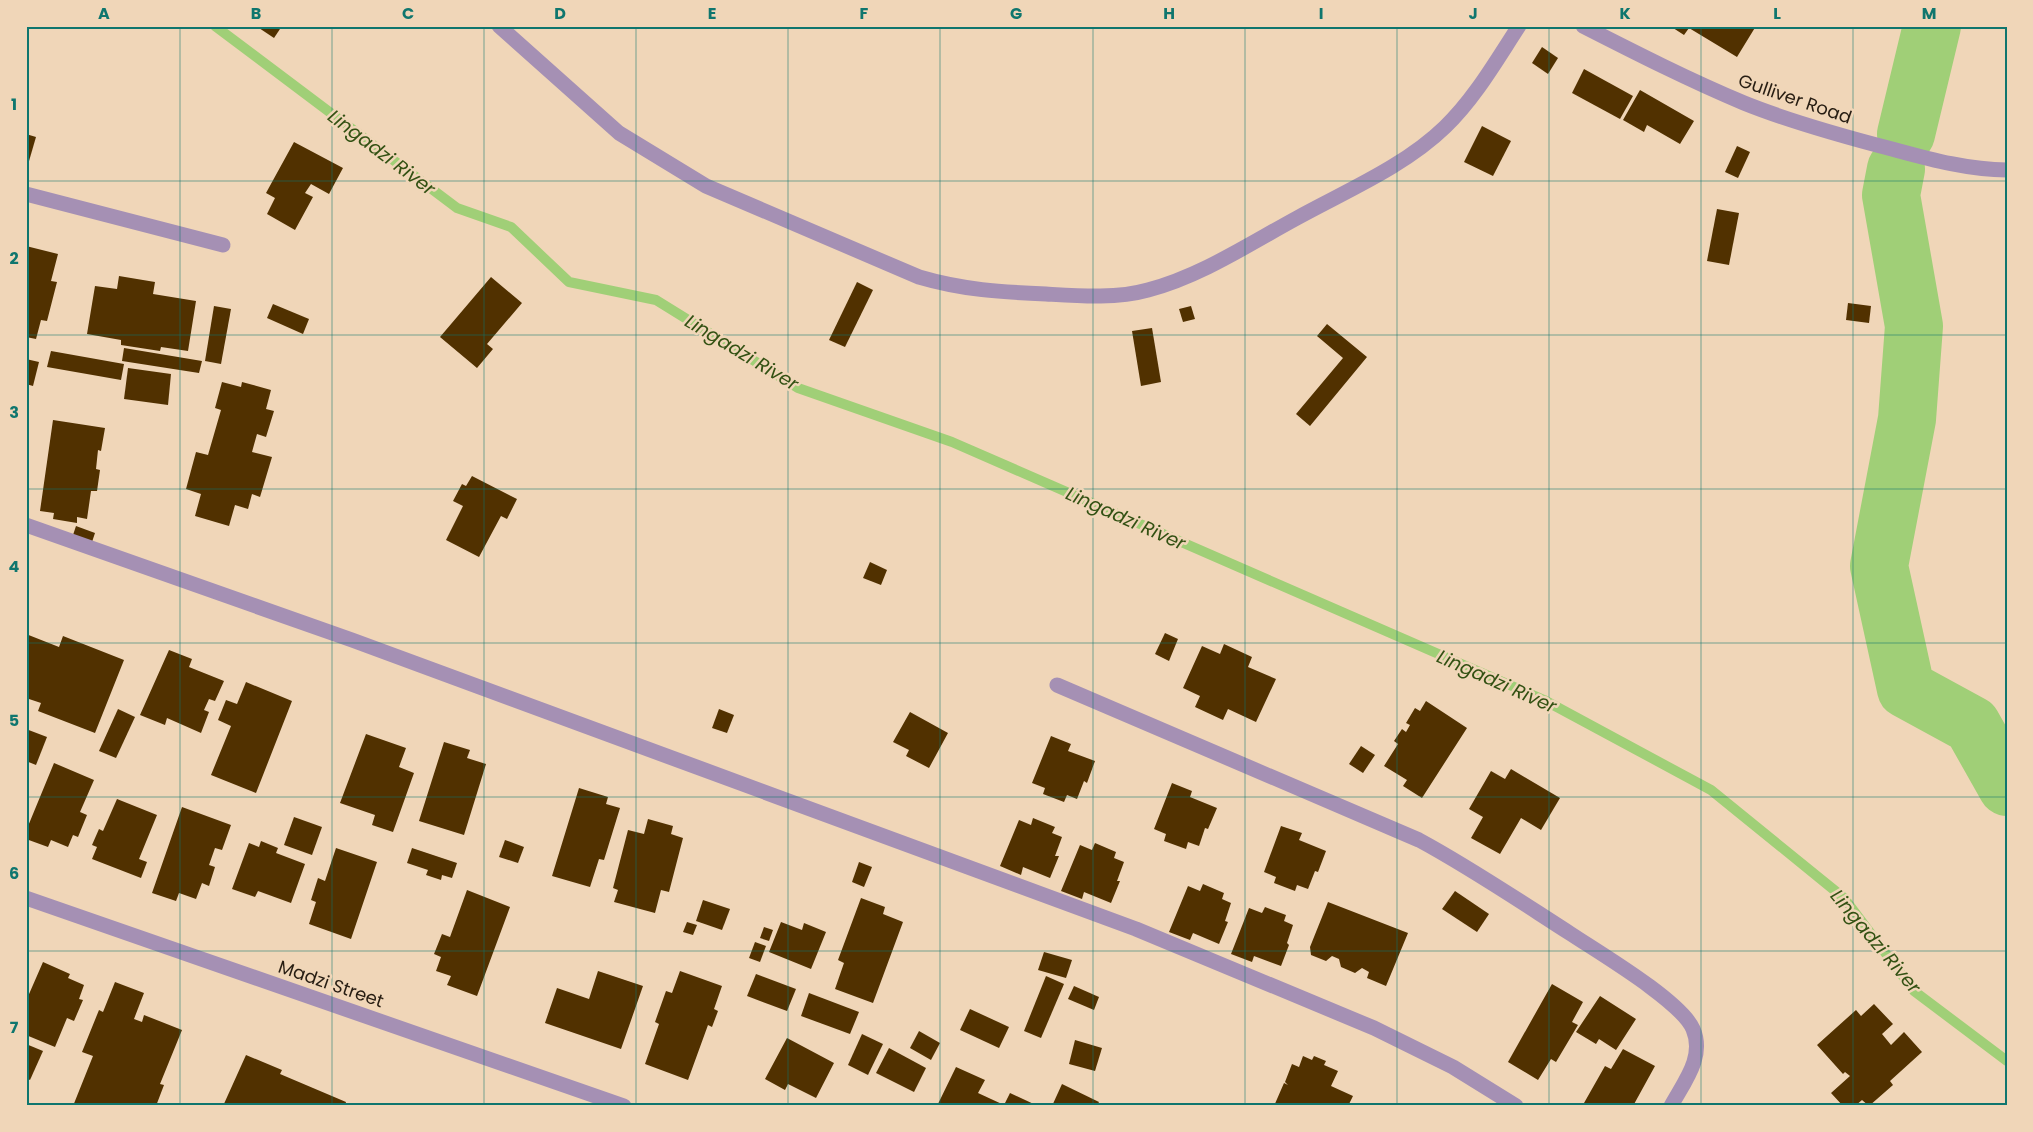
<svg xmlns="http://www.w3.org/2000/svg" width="2033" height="1132" font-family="Poppins,sans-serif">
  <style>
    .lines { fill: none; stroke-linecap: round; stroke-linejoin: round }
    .stream { stroke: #a0cf77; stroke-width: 10 }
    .river { stroke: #a0cf77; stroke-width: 58 }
    .building { fill: #513100 }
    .street { stroke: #a590b4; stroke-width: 15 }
    .grid { fill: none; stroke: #0f766e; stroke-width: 1; stroke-opacity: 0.55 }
    .labels { text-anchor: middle; stroke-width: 5; stroke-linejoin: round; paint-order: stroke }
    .street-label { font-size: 18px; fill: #271d12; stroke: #f0d6b8 }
    .water-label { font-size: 19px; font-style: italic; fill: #335113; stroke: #f0d6b8 }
    .neatline { fill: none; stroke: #0f766e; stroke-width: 2 }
    .grid-label { font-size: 16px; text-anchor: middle; font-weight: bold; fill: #0f766e }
  </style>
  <rect width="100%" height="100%" fill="#f0d6b8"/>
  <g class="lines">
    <!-- stream -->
    <path class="stream" d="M 215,26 L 457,208 L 511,227 L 569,282 L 656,300 L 798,388 L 952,442 L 1544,700 L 1711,790 L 1844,898 L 1914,991 L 2007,1061"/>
    <!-- river -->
    <g class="river">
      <path d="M 1906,134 L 1932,26"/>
      <path d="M 1896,169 L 1891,195 L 1914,326 L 1907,419 L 1879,566 L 1906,689 L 1972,725 L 2007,787"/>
    </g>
  </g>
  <!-- building -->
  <g class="building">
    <path d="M 256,26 L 282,26 L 274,38 Z"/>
    <path d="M 1670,26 L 1756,26 L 1737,57 L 1689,28 L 1684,35 Z"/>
    <path d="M 1542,47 L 1558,58 L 1548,74 L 1532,63 Z"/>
    <path d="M 1584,69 L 1633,96 L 1620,119 L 1572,93 Z"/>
    <path d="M 1640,90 L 1694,121 L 1680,144 L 1647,125 L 1644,132 L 1623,120 Z"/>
    <path d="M 1482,126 L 1511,141 L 1493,176 L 1464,162 Z"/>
    <path d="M 26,134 L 36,137 L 27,168 L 26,168 Z"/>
    <path d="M 294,142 L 343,168 L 329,194 L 311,184 L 305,193 L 313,197 L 295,230 L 267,214 L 275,198 L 266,193 Z"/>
    <path d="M 1737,146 L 1750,152 L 1738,178 L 1725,172 Z"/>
    <path d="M 1717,209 L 1739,213 L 1729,265 L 1707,261 Z"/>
    <path d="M 26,246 L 58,254 L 51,281 L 57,282 L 47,321 L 41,320 L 36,339 L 26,337 Z"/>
    <path d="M 119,276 L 155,282 L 153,294 L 196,301 L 188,351 L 161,347 L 160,351 L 121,345 L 121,340 L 87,334 L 95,286 L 117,289 Z"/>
    <path d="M 491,277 L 522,303 L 487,344 L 493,349 L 477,368 L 440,337 Z"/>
    <path d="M 857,282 L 873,290 L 845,347 L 829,340 Z"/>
    <path d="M 1848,303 L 1871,306 L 1869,323 L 1846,320 Z"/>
    <path d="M 273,304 L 309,319 L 303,334 L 267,318 Z"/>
    <path d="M 214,306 L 231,309 L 221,364 L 205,361 Z"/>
    <path d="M 1191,306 L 1195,319 L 1183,322 L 1179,309 Z"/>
    <path d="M 1327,324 L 1367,357 L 1310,426 L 1296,414 L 1343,358 L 1317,336 Z"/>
    <path d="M 1152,328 L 1161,382 L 1141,386 L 1132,331 Z"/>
    <path d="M 124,348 L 202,361 L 199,373 L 122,361 Z"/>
    <path d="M 51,351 L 124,364 L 121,380 L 47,367 Z"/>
    <path d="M 26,359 L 39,362 L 33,386 L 26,384 Z"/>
    <path d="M 128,368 L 171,374 L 168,405 L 124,399 Z"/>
    <path d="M 222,382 L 241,387 L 242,382 L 271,390 L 266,409 L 274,411 L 266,437 L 257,434 L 252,452 L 272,457 L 260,497 L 252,494 L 248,509 L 235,505 L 229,526 L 195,516 L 201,494 L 186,489 L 196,452 L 208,455 L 221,410 L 215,408 Z"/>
    <path d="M 53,420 L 105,428 L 101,451 L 98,450 L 96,469 L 100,470 L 97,491 L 91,491 L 87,519 L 77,517 L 77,523 L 53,519 L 54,513 L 40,511 Z"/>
    <path d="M 472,476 L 517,499 L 507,519 L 501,516 L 479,557 L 446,540 L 463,506 L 453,501 L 462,484 L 466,486 Z"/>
    <path d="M 76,526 L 95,533 L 91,545 L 72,538 Z"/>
    <path d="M 870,562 L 887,570 L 881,585 L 863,578 Z"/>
    <path d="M 1165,633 L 1178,639 L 1169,661 L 1155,654 Z"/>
    <path d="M 26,634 L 59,647 L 63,636 L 124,660 L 95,733 L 38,711 L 41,703 L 26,698 Z"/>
    <path d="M 1224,644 L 1252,657 L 1248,667 L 1276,679 L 1256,722 L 1228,709 L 1223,720 L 1195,707 L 1200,696 L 1183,688 L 1202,646 L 1220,654 Z"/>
    <path d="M 169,650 L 192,659 L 189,667 L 224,681 L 215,701 L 209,699 L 204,710 L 209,712 L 201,733 L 167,718 L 165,725 L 140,715 Z"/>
    <path d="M 246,682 L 292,701 L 256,793 L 211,775 L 231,726 L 218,720 L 226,700 L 237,704 Z"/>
    <path d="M 1426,701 L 1467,728 L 1422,798 L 1403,786 L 1407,780 L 1384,766 L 1398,744 L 1394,741 L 1402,729 L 1406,732 L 1410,725 L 1406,723 L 1415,708 L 1420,711 Z"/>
    <path d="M 118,709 L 135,717 L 116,758 L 99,751 Z"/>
    <path d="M 719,709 L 734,715 L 727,733 L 712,728 Z"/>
    <path d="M 910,712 L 948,733 L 929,768 L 906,756 L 909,750 L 893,742 Z"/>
    <path d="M 26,729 L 47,737 L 36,765 L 26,761 Z"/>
    <path d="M 366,734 L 406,748 L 399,767 L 414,773 L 393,832 L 372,825 L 375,815 L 340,803 Z"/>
    <path d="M 1051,736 L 1071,744 L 1068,751 L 1095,761 L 1087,783 L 1084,781 L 1077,799 L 1067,795 L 1064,802 L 1043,794 L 1045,788 L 1032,783 Z"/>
    <path d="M 444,742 L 470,750 L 467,758 L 486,764 L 464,835 L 419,821 Z"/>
    <path d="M 1361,746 L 1375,755 L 1363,773 L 1349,764 Z"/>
    <path d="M 54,763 L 94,780 L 80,812 L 87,815 L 78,837 L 73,835 L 68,847 L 51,840 L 48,847 L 26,839 L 26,831 Z"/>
    <path d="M 1511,769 L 1560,798 L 1541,830 L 1521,818 L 1500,854 L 1471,838 L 1483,817 L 1469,809 L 1491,771 L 1505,779 Z"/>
    <path d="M 1172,783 L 1192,791 L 1190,797 L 1217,808 L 1208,829 L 1205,828 L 1199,846 L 1188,842 L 1186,849 L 1164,841 L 1166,834 L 1154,829 Z"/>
    <path d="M 579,788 L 608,797 L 606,804 L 620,808 L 604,860 L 599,859 L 590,887 L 552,876 Z"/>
    <path d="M 117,799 L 157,815 L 139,859 L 147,862 L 141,878 L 92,859 L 97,847 L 92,845 L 99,829 L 103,831 Z"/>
    <path d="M 182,807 L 231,825 L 222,850 L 215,848 L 209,865 L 215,867 L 209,886 L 202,883 L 196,899 L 179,893 L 176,901 L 152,893 Z"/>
    <path d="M 294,817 L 322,827 L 312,855 L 284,845 Z"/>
    <path d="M 1033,818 L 1055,827 L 1052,833 L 1062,837 L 1055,856 L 1059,856 L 1050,878 L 1023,867 L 1021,875 L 1000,866 L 1019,820 L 1031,825 Z"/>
    <path d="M 648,819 L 673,826 L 671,834 L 683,838 L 669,892 L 661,890 L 655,913 L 614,902 L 618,890 L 613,888 L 628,830 L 644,834 Z"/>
    <path d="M 1281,826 L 1302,833 L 1299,840 L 1326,851 L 1318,872 L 1315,871 L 1308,889 L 1297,885 L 1295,891 L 1274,883 L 1276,877 L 1264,872 Z"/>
    <path d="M 505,840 L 524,847 L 518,863 L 499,857 Z"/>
    <path d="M 261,841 L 278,848 L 276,853 L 305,864 L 291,903 L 258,891 L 255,897 L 232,889 L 249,843 L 259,847 Z"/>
    <path d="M 1095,843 L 1116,852 L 1114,858 L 1124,862 L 1117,881 L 1120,881 L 1111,903 L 1084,892 L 1082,899 L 1061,891 L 1080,845 L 1092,850 Z"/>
    <path d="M 336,848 L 377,862 L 351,939 L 309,924 L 316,902 L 311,900 L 318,878 L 325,881 Z"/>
    <path d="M 412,848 L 457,863 L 452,878 L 442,875 L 441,880 L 426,875 L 428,870 L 407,863 Z"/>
    <path d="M 859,862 L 872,867 L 864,887 L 852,882 Z"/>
    <path d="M 1203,884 L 1224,893 L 1222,899 L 1231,903 L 1225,921 L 1228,922 L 1219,944 L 1193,933 L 1190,940 L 1169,932 L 1188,886 L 1200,891 Z"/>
    <path d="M 467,890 L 510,907 L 477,996 L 447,985 L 451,976 L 436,971 L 441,957 L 434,954 L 442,934 L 450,937 Z"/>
    <path d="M 1455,891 L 1489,914 L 1477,932 L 1442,909 Z"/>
    <path d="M 861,898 L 885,907 L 883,914 L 903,922 L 873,1003 L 835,989 L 844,963 L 838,960 Z"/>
    <path d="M 703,900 L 730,909 L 722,930 L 696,921 Z"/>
    <path d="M 1328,902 L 1408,933 L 1386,986 L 1367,978 L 1369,972 L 1362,968 L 1355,973 L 1341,967 L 1339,959 L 1332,956 L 1326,961 L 1311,955 L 1310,947 Z"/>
    <path d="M 1265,907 L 1286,915 L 1284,921 L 1293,925 L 1287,943 L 1289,945 L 1281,966 L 1254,956 L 1252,962 L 1231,954 L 1249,908 L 1262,913 Z"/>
    <path d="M 687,922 L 697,925 L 693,935 L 683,932 Z"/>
    <path d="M 781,922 L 802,930 L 804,923 L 826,932 L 811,969 L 769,952 Z"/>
    <path d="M 764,927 L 773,930 L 769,941 L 760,938 Z"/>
    <path d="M 755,942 L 766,946 L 760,962 L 749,958 Z"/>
    <path d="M 1044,952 L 1072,960 L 1066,978 L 1038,970 Z"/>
    <path d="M 43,962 L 70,974 L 68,978 L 84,985 L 79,999 L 83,1000 L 74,1021 L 67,1018 L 55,1047 L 26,1035 L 26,1001 Z"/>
    <path d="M 598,971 L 643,986 L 621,1049 L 545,1023 L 557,988 L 589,999 Z"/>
    <path d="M 680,971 L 722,986 L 714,1009 L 718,1011 L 712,1027 L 708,1025 L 688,1080 L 645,1064 L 659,1024 L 655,1022 L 666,991 L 672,993 Z"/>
    <path d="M 756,974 L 796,989 L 787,1011 L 747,996 Z"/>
    <path d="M 1046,976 L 1064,984 L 1041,1038 L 1024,1031 Z"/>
    <path d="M 115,982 L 144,993 L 134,1019 L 142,1022 L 144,1015 L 182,1030 L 160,1084 L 164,1085 L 156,1106 L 73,1106 L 93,1056 L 82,1052 L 99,1010 L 103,1012 Z"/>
    <path d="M 1552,984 L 1583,1002 L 1572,1022 L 1578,1025 L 1556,1062 L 1551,1059 L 1538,1080 L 1508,1062 Z"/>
    <path d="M 1074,986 L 1099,997 L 1094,1010 L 1068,999 Z"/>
    <path d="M 809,993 L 859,1012 L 850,1034 L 801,1016 Z"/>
    <path d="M 1600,996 L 1636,1019 L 1616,1050 L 1599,1039 L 1596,1044 L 1576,1032 Z"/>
    <path d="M 1874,1004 L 1893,1024 L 1882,1034 L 1891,1045 L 1904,1032 L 1922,1052 L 1890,1081 L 1893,1085 L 1869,1106 L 1862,1100 L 1855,1106 L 1843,1106 L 1831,1093 L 1850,1076 L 1845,1072 L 1843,1074 L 1817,1045 L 1856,1010 L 1861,1016 Z"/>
    <path d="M 970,1009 L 1009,1027 L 999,1048 L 960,1030 Z"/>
    <path d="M 919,1031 L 940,1043 L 931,1060 L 910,1048 Z"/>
    <path d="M 862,1034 L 883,1044 L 868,1075 L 848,1065 Z"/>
    <path d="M 787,1038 L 834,1063 L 816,1098 L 788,1084 L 785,1090 L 765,1079 Z"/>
    <path d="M 1075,1040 L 1102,1048 L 1095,1071 L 1069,1064 Z"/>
    <path d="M 26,1044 L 43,1051 L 30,1080 L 26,1078 Z"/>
    <path d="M 889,1048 L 926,1068 L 914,1092 L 876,1073 Z"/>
    <path d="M 1623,1049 L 1655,1066 L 1633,1106 L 1588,1106 L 1584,1103 L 1605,1066 L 1611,1069 Z"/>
    <path d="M 246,1055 L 282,1070 L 280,1074 L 346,1102 L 345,1106 L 223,1106 Z"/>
    <path d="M 1303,1056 L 1312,1060 L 1314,1056 L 1326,1061 L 1324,1065 L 1338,1071 L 1331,1086 L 1353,1096 L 1348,1106 L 1274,1106 L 1284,1083 L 1288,1085 L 1285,1082 L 1292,1064 L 1299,1067 Z"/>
    <path d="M 956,1067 L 985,1080 L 978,1093 L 1004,1105 L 1010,1093 L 1038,1106 L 937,1106 Z"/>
    <path d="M 1062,1084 L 1099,1102 L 1097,1106 L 1052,1106 Z"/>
  </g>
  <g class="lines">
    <!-- street -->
    <g class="street">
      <path d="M 499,26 L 619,133 L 706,186 L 919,277 C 963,290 1001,292 1046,294 C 1079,296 1116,299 1148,290 C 1201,276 1249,244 1297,218 C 1346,191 1405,166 1445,127 C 1475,98 1496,61 1519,26"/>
      <path d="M 1583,26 C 1636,53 1689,80 1744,103 C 1791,122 1842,136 1892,149 C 1929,159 1968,170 2007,170"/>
      <path d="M 26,194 L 223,245"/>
      <path d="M 26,525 L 352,640 L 1136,929 L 1374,1028 L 1453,1067 L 1516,1106"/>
      <path d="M 1057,685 L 1419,840 C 1471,868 1521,902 1571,934 C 1598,952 1681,1001 1693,1029 C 1705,1057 1684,1082 1671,1106"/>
      <path d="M 26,898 L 624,1106"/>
    </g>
  </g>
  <!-- grid -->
  <path class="grid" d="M 180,26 L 180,1106M 332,26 L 332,1106M 484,26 L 484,1106M 636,26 L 636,1106M 788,26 L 788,1106M 940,26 L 940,1106M 1093,26 L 1093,1106M 1245,26 L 1245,1106M 1397,26 L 1397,1106M 1549,26 L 1549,1106M 1701,26 L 1701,1106M 1853,26 L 1853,1106M 26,181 L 2007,181M 26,335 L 2007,335M 26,489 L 2007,489M 26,643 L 2007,643M 26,797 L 2007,797M 26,951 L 2007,951"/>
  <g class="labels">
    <!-- street labels -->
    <g class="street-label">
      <text transform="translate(1795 99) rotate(19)" y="6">Gulliver Road</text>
      <text transform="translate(331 984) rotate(19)" y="6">Madzi Street</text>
    </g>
    <!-- water labels -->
    <g class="water-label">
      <text transform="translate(382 152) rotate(37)" y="7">Lingadzi River</text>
      <text transform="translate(742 352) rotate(31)" y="7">Lingadzi River</text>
      <text transform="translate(1126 518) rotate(24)" y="7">Lingadzi River</text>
      <text transform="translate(1497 681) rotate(24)" y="7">Lingadzi River</text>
      <text transform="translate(1876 941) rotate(50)" y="7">Lingadzi River</text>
    </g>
  </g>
  <!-- border -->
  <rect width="2033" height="1132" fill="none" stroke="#f0d6b8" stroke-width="55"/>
  <rect x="28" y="28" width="1978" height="1076" class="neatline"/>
  <g class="grid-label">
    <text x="104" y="19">A</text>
    <text x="256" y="19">B</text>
    <text x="408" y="19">C</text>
    <text x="560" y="19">D</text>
    <text x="712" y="19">E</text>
    <text x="864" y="19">F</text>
    <text x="1016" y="19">G</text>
    <text x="1169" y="19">H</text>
    <text x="1321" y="19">I</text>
    <text x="1473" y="19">J</text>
    <text x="1625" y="19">K</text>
    <text x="1777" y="19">L</text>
    <text x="1929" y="19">M</text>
    <text x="14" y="110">1</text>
    <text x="14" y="264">2</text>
    <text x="14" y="418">3</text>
    <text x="14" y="572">4</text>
    <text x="14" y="726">5</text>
    <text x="14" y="879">6</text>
    <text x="14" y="1033">7</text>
  </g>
</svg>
